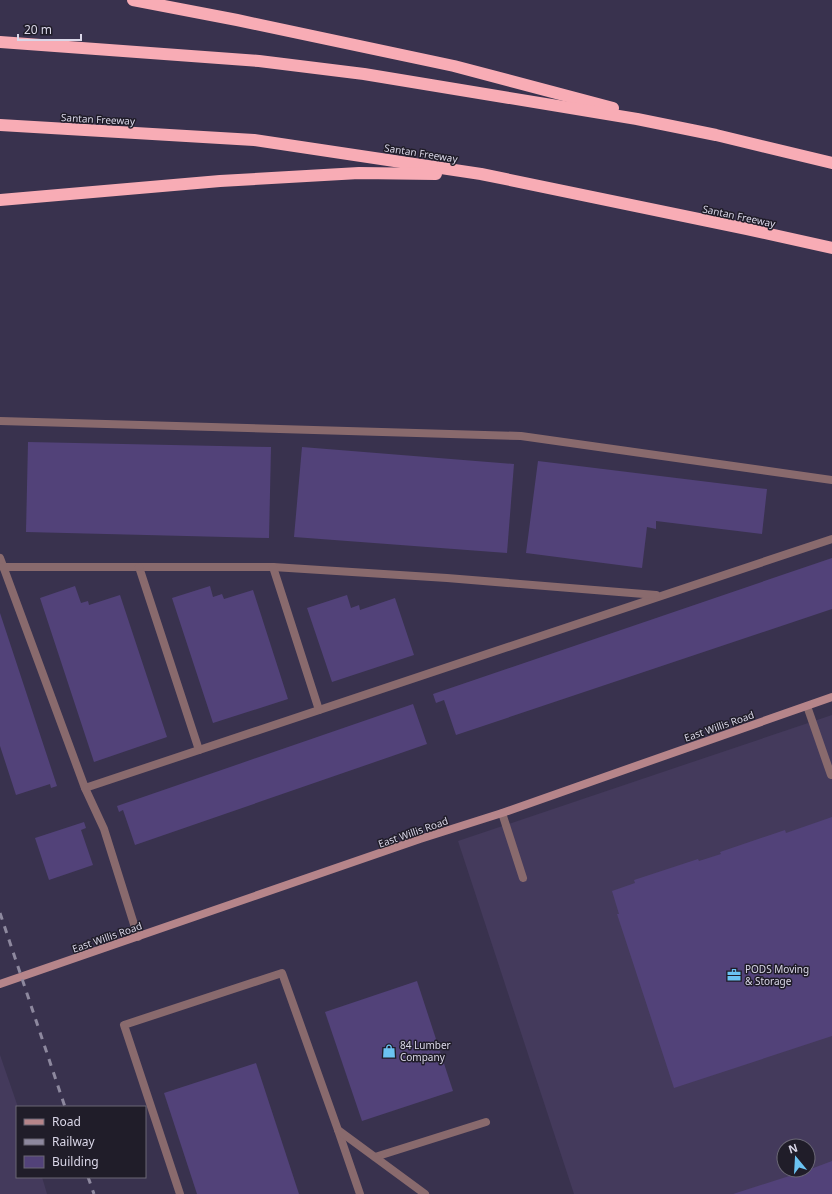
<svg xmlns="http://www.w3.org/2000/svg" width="832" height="1194" font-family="'Noto Sans',sans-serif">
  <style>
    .built { fill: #443a5c; fill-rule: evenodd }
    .building { fill: #524279 }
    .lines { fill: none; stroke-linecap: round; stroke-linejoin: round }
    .lane { stroke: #896a6d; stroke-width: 8 }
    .secondary { stroke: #b6858a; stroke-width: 8 }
    .highway { stroke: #f8acb5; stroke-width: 12 }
    .rail { stroke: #8d889e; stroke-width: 3; stroke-dasharray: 7 7; stroke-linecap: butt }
    .labels { text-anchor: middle; stroke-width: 3; stroke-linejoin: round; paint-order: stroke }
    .street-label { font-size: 10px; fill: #dad7e8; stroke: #201d29 }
    .poi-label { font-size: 10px; fill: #dad7e8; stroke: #201d29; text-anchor: start }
  </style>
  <rect width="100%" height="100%" fill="#39324e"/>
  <!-- built -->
  <g class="built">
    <path d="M 832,715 L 832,1181 L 792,1194 L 574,1194 L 458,841 ZM 784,1146 L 808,1146 L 808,1170 L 784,1170 Z"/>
    <path d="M 0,1055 L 18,1107 L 17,1177 L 42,1177 L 47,1194 L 0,1194 Z"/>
  </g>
  <!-- building -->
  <g class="building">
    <path d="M 28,442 L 271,447 L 269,538 L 26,532 Z"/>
    <path d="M 302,447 L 514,464 L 507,553 L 294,537 Z"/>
    <path d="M 538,461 L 767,489 L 762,534 L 656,521 L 656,529 L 647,527 L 642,568 L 526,553 Z"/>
    <path d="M 832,558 L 832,609 L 456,735 L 444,700 L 436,703 L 433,694 Z"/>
    <path d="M 75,586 L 81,603 L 88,601 L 89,605 L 120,595 L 167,737 L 94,762 L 40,598 Z"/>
    <path d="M 210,586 L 213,597 L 222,594 L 224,599 L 253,590 L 288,699 L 213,723 L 172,598 Z"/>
    <path d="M 347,595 L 351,608 L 359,605 L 360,610 L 395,598 L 414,655 L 332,682 L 307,608 Z"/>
    <path d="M 0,613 L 57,786 L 51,788 L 50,784 L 16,795 L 0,746 Z"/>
    <path d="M 413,704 L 427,744 L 135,845 L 123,810 L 119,812 L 117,806 Z"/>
    <path d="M 832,817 L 832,1036 L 674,1088 L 617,914 L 619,914 L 612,891 L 635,883 L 634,880 L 698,859 L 699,861 L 721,854 L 720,852 L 785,830 L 786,833 Z"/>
    <path d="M 84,822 L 86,828 L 81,830 L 93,865 L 49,880 L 35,838 Z"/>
    <path d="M 417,981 L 453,1091 L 362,1121 L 325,1012 Z"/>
    <path d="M 256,1063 L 299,1194 L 197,1194 L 164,1093 Z"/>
    <path d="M 832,1161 L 832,1194 L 733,1194 L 808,1170 Z"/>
  </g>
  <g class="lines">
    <!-- lane -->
    <g class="lane">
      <path d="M 0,421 L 521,436 L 832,480"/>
      <path d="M 0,558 L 85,788 L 832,539"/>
      <path d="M 3,567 L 273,567 L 447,578 L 656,595"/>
      <path d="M 139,567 L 199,750"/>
      <path d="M 273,567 L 319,710"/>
      <path d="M 807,706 L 831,775"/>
      <path d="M 85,788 L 104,829 L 138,937"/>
      <path d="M 502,813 L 523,878"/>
      <path d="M 338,1130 L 360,1194"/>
      <path d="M 375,1157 L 486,1122"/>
      <path d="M 180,1194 L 124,1025 L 282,973 L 338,1130 L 425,1194"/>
    </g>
    <!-- secondary -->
    <path class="secondary" d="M 0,984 L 420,839 L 502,813 L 832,697"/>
    <!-- highway -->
    <g class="highway">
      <path d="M 133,0 L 237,20 L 454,66 L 613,108"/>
      <path d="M 0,42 L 259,61 L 364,74 L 637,119 L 716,135 L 832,163"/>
      <path d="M 0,125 L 254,140 L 481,174 L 747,229 L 832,248"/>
      <path d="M 0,200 L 220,181 L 359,173 L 436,174"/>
    </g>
    <!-- rail -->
    <g class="rail">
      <path d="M 0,913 L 65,1107"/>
      <path d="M 88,1177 L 94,1194"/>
    </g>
  </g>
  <!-- icons -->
  <defs>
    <g id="office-bare" transform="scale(1.08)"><path d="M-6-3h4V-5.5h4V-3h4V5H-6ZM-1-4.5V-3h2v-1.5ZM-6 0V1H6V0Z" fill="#6bc3f2" stroke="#201d29" stroke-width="2.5" paint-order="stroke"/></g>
    <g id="shop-bare" transform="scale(1.08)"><path d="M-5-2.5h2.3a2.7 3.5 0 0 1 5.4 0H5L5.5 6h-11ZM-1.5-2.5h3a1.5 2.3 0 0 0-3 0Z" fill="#6bc3f2" stroke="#201d29" stroke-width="2.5" paint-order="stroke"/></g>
  </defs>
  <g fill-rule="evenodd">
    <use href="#office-bare" x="734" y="975"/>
    <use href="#shop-bare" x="389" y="1051"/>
  </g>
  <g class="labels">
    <!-- street labels -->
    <g class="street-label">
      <text transform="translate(98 119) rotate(3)" y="4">Santan Freeway</text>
      <text transform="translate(421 153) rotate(9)" y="4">Santan Freeway</text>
      <text transform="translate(739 216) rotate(12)" y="4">Santan Freeway</text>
      <text transform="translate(719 726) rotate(-19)" y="4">East Willis Road</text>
      <text transform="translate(413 832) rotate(-19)" y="4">East Willis Road</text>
      <text transform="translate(107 937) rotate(-19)" y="4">East Willis Road</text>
    </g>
    <!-- poi labels -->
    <g class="poi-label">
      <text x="745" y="973">PODS Moving<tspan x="745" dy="12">&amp; Storage</tspan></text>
      <text x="400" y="1049">84 Lumber<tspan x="400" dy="12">Company</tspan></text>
    </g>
  </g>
  <!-- legend -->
  <rect x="16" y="1106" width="130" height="72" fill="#201d29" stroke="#6a6775"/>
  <rect x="24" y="1119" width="20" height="6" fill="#b6858a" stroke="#6a6775"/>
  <text x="52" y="1126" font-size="12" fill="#dad7e8">Road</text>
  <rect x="24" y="1139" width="20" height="6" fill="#8d889e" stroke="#6a6775"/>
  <text x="52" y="1146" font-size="12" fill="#dad7e8">Railway</text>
  <rect x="24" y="1156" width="20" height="12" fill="#524279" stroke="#6a6775"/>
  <text x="52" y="1166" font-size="12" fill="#dad7e8">Building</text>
  <!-- north arrow -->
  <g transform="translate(796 1158) rotate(342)"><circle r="19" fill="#201d29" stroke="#6a6775"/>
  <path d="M0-3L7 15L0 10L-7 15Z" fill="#6bc3f2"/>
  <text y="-6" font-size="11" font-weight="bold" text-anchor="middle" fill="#dad7e8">N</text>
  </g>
  <!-- scale -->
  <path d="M18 34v6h63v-6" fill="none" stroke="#dad7e8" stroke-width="2"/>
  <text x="24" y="34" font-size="12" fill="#dad7e8" stroke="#201d29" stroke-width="3" paint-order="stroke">20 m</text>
</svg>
